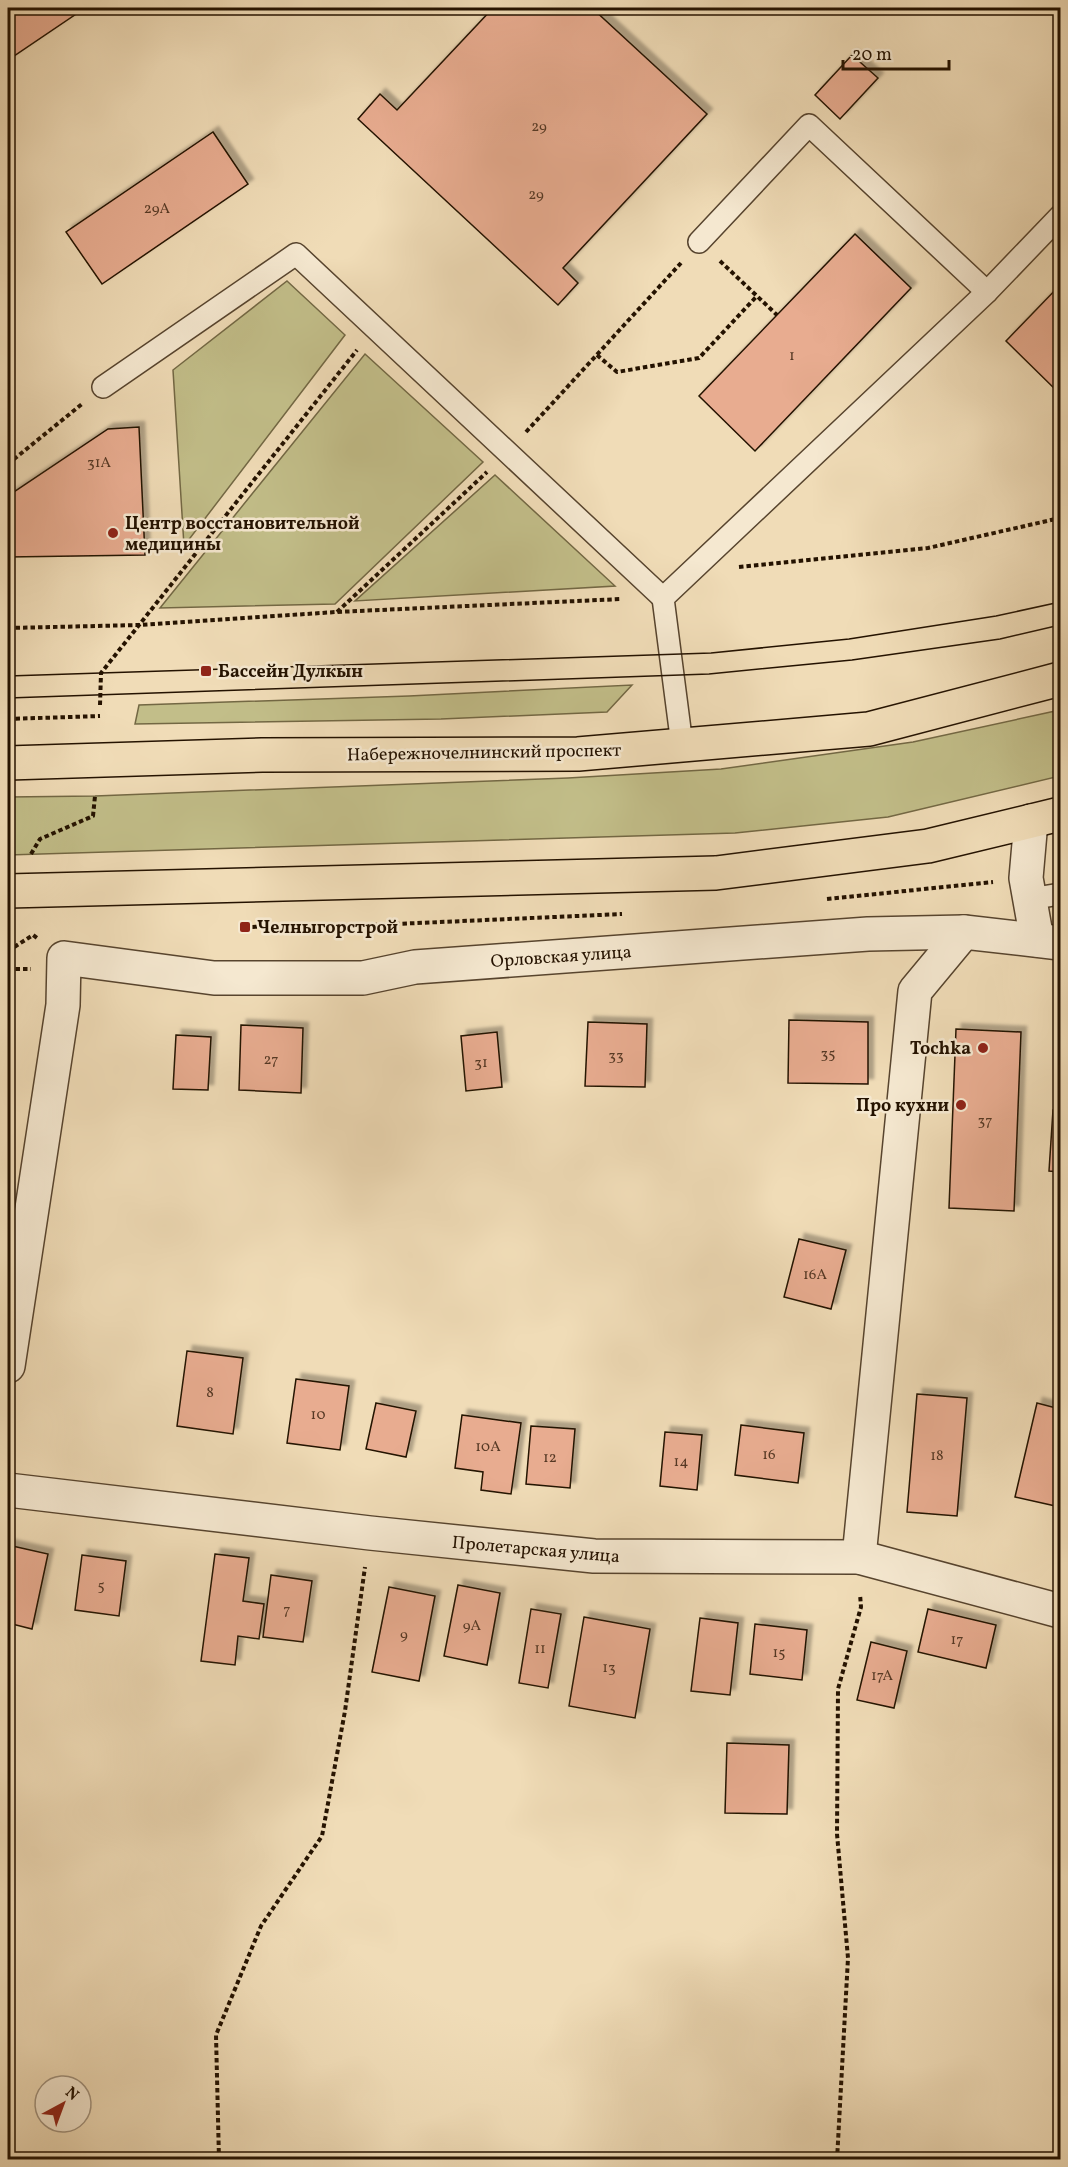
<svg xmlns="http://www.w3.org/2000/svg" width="1068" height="2167" font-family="Vollkorn,serif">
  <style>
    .green { fill: #c2be89; stroke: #736844; stroke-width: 1.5 }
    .building { fill: #e8ac90; stroke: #241200; stroke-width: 1.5; filter: url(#shadow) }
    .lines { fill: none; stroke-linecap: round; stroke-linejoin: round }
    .service-casing { stroke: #57442e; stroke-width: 24 }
    .minor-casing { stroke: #57442e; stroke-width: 36 }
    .primary-casing { stroke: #241200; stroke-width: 36 }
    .path { stroke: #241200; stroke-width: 4; stroke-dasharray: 4.5 3; stroke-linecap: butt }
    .service { stroke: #f5e8d0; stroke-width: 21 }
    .minor { stroke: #f5e8d0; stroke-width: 33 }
    .primary { stroke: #f0dcb7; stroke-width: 33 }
    .tram { stroke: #241200; stroke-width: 1.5 }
    .poi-dot { fill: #8f2418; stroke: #f5e8d0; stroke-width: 2 }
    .labels { text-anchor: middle; stroke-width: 5; stroke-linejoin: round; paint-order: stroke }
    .number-label { font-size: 15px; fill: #553824 }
    .poi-label { font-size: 18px; font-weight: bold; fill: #241200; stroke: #f5e8d0; text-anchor: start }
    .street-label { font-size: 18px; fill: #241200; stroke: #f5e8d0 }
  </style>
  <defs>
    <filter id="shadow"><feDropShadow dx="5.5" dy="-5.5" stdDeviation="1.5" flood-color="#0004"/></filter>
  </defs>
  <rect width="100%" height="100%" fill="#f0dcb7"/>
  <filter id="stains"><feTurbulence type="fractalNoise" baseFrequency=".00333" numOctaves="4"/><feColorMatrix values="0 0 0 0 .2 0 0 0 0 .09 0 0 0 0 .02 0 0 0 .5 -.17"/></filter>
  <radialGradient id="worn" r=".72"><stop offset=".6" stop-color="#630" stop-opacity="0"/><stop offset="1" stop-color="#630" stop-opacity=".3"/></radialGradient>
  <!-- green -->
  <g class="green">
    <path d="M 287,281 L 345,335 L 184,546 L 173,370 Z"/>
    <path d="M 365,354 L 483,462 L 335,604 L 160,608 Z"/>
    <path d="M 495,475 L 615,586 L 355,601 Z"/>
    <path d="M 632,685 L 607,712 L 441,719 L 135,724 L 139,705 L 409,696 Z"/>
    <path d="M 1060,710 L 1060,776 L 888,817 L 735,833 L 8,855 L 8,797 L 95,796 L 568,778 L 721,769 L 913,742 Z"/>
  </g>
  <!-- building -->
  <g class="building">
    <path d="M 8,8 L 85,8 L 8,60 Z"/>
    <path d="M 493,8 L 592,8 L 707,114 L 563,268 L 578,283 L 558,305 L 358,119 L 380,94 L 397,110 Z"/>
    <path d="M 852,55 L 878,78 L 840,119 L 815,95 Z"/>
    <path d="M 213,132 L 248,184 L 102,284 L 66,232 Z"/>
    <path d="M 855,234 L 911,288 L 755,451 L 699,396 Z"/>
    <path d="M 1060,285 L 1060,394 L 1006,341 Z"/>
    <path d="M 139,427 L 145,555 L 8,557 L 8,496 L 108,429 Z"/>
    <path d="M 789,1020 L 868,1022 L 868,1084 L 788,1083 Z"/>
    <path d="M 588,1022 L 647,1024 L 645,1087 L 585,1086 Z"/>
    <path d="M 241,1025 L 303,1028 L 301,1093 L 239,1090 Z"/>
    <path d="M 956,1029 L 1021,1032 L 1014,1211 L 949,1208 Z"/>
    <path d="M 497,1032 L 502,1087 L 466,1091 L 461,1036 Z"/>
    <path d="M 176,1035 L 211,1037 L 208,1090 L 173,1089 Z"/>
    <path d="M 1053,1110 L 1060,1111 L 1060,1172 L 1049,1171 Z"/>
    <path d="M 799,1239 L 846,1250 L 831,1309 L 784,1297 Z"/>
    <path d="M 187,1351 L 243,1358 L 233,1434 L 177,1426 Z"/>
    <path d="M 296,1379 L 349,1386 L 340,1450 L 287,1443 Z"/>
    <path d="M 917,1394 L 967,1398 L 957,1516 L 907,1512 Z"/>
    <path d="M 376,1403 L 416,1411 L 406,1457 L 366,1449 Z"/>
    <path d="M 1037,1403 L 1060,1409 L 1060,1507 L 1015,1497 Z"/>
    <path d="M 462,1415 L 521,1423 L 511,1494 L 481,1490 L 483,1472 L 455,1468 Z"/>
    <path d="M 741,1425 L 804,1433 L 798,1483 L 735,1475 Z"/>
    <path d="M 531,1426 L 575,1429 L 570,1488 L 526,1484 Z"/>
    <path d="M 665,1432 L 702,1435 L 697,1490 L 660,1486 Z"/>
    <path d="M 8,1545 L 48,1554 L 32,1629 L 8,1623 Z"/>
    <path d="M 215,1554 L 249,1558 L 243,1601 L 264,1604 L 259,1639 L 238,1636 L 235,1665 L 201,1661 Z"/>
    <path d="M 82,1555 L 126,1561 L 119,1616 L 75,1610 Z"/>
    <path d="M 271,1575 L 312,1581 L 303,1642 L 263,1637 Z"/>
    <path d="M 458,1585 L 500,1593 L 487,1665 L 444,1656 Z"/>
    <path d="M 389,1587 L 435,1596 L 419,1681 L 372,1672 Z"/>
    <path d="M 531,1609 L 561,1614 L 548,1688 L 519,1683 Z"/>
    <path d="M 928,1609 L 996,1625 L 986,1668 L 918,1652 Z"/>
    <path d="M 584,1617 L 650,1629 L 635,1718 L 569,1706 Z"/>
    <path d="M 700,1618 L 738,1623 L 730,1695 L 691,1691 Z"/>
    <path d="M 755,1624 L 807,1630 L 802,1680 L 750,1674 Z"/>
    <path d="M 871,1642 L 907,1651 L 894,1708 L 857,1700 Z"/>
    <path d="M 727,1743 L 789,1745 L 787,1814 L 725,1813 Z"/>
  </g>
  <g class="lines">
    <!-- service casing -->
    <g class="service-casing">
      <g id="service">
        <path d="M 699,242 L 809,125 L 987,292"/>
        <path d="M 103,387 L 296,254 L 663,598"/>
        <path d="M 682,745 L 663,598 L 987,292 L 1060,216"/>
        <path d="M 1030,899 L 1060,894"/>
      </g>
    </g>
    <!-- minor casing -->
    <g class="minor-casing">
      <g id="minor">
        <path d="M 1031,821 L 1026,878 L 1037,940"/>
        <path d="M 8,1366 L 63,1005 L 64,958 L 214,978 L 363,978 L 415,967 L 868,934 L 964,932 L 1060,943"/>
        <path d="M 8,1490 L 370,1533 L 594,1556 L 859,1557 L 1060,1611"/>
        <path d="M 859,1557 L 915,991 L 964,932"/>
      </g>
    </g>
    <!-- primary casing -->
    <g class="primary-casing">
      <g id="primary">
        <path d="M 8,763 L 262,755 L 578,754 L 869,729 L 1060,679"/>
        <path d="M 8,891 L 716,873 L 928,846 L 1060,814"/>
      </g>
    </g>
    <!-- path -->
    <g class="path">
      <path d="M 720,261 L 777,315"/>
      <path d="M 597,355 L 617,372 L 699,358 L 757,296"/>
      <path d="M 526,432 L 681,263"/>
      <path d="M 8,464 L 82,404"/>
      <path d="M 739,567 L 928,548 L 1060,518"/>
      <path d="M 337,612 L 487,472"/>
      <path d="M 8,628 L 140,625 L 336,612 L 621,599"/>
      <path d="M 100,705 L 101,673 L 357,350"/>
      <path d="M 8,719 L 100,716"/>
      <path d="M 31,854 L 40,839 L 93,816 L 95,796"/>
      <path d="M 827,899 L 993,882"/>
      <path d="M 245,927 L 373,925 L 622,914"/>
      <path d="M 8,951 L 33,935 L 37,938"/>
      <path d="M 8,969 L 31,969"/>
      <path d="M 219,2160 L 216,2035 L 261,1926 L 322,1836 L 345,1711 L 365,1567"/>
      <path d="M 837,2160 L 848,1958 L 837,1834 L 838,1689 L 861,1607 L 860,1594"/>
    </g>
    <!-- service -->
    <use href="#service" class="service"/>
    <!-- minor -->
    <use href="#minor" class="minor"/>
    <!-- primary -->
    <use href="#primary" class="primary"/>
    <!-- tram -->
    <g class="tram">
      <path d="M 8,676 L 711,653 L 849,639 L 996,616 L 1060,602"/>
      <path d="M 8,698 L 709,674 L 852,660 L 1000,639 L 1060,625"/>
    </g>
  </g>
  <!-- markers -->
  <g class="poi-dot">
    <circle cx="113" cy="533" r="6"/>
    <rect x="200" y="665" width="12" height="12" rx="3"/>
    <rect x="239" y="921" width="12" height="12" rx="3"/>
    <circle cx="983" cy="1048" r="6"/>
    <circle cx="961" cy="1105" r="6"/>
  </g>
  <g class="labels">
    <!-- number labels -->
    <g class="number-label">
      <text x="539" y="131">29</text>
      <text x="536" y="199">29</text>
      <text x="157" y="213">29А</text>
      <text x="792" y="360">1</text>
      <text x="99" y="467">31А</text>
      <text x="828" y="1058">35</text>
      <text x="616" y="1060">33</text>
      <text x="271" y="1064">27</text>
      <text x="481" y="1067">31</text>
      <text x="985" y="1125">37</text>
      <text x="815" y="1279">16А</text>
      <text x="210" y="1397">8</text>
      <text x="318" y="1419">10</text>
      <text x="488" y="1451">10А</text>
      <text x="769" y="1459">16</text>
      <text x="937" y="1460">18</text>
      <text x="550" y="1462">12</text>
      <text x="681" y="1466">14</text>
      <text x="101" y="1590">5</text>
      <text x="287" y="1614">7</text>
      <text x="472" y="1630">9А</text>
      <text x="404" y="1639">9</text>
      <text x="957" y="1644">17</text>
      <text x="540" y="1653">11</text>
      <text x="779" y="1657">15</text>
      <text x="609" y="1672">13</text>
      <text x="882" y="1680">17А</text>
    </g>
    <!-- poi labels -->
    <g class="poi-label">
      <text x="125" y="529">Центр восстановительной<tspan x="125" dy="21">медицины</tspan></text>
      <text x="218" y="677">Бассейн Дулкын</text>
      <text x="257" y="933">Челныгорстрой</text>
      <text x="971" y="1054" text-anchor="end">Tochka</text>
      <text x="949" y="1111" text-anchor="end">Про кухни</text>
    </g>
    <!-- street labels -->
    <g class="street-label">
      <text transform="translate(484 752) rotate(-1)" y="6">Набережночелнинский проспект</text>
      <text transform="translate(561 956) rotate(-4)" y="6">Орловская улица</text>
      <text transform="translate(536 1549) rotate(5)" y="6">Пролетарская улица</text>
    </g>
  </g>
  <!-- margin -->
  <rect width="1068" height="2167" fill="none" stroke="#f0dcb7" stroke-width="30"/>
  <rect x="9" y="9" width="1050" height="2149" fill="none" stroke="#241200" stroke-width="3"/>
  <rect x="15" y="15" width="1038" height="2137" fill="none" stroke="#241200" stroke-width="1.5"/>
  <!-- north arrow -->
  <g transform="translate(63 2104) rotate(41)"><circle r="28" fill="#f5e8d0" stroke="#a1927d" stroke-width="1.5"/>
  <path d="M0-4.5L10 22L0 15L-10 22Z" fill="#8f2418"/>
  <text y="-9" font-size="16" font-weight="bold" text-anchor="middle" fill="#241200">N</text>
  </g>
  <!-- scale -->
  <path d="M843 60v9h106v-9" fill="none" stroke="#241200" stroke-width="3"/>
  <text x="852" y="60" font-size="18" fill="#241200" stroke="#f5e8d0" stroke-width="4.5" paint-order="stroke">20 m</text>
  <rect width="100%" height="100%" filter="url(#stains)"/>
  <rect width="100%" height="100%" fill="url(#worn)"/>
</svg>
